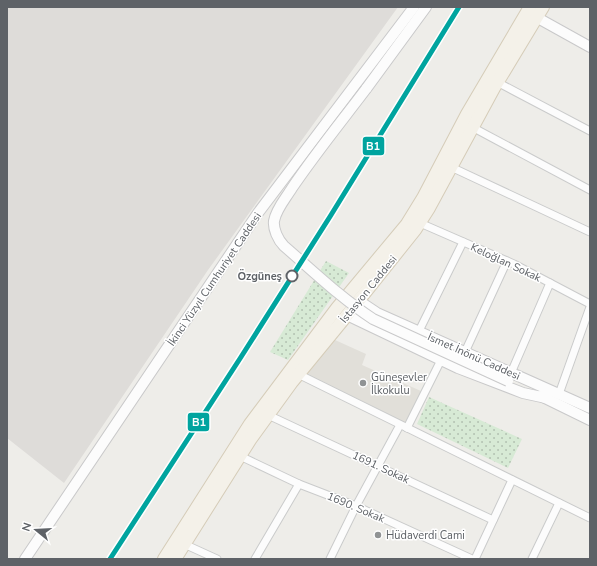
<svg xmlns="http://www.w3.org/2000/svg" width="597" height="566" font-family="'Nunito Sans',sans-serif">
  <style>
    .industrial { fill: #dedcd9 }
    .education { fill: #e1dfd9 }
    .park { fill: url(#park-dots) }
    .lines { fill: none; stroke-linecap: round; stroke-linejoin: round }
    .street-casing { stroke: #cacbcb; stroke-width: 9 }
    .secondary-casing { stroke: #c9c9ca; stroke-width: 12 }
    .primary-casing { stroke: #d5ccb8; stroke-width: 14 }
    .street { stroke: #fcfcfc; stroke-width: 7 }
    .secondary { stroke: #fcfcfc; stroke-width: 10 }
    .primary { stroke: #f4f1e9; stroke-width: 12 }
    .secondary-bridge-casing { stroke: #c9c9ca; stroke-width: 12; stroke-linecap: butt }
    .secondary-bridge { stroke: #fcfcfc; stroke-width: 10 }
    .rail-1-casing { stroke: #fff; stroke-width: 8 }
    .rail-1 { stroke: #00a49f; stroke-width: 5 }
    .stop-dot { fill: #fff; stroke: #5e6267; stroke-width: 2 }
    .poi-dot { fill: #909394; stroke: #fff; stroke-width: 1.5 }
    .labels { text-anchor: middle; stroke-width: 3; stroke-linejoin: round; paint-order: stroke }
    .street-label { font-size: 11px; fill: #5e6267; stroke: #fff }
    .stop-label { font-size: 11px; font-weight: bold; fill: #5e6267; stroke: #fff; text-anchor: end }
    .poi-label { font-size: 11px; fill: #5e6267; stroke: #fff; text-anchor: start }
    .line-badge { stroke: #fff; stroke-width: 1.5 }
    .badge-label { font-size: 11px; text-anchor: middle; font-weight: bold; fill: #fff }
  </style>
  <defs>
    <pattern id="park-dots" width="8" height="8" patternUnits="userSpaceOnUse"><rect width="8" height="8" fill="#d7ead5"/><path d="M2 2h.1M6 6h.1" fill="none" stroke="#b2c1b1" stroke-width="1.8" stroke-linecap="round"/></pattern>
  </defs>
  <rect width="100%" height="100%" fill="#eeede9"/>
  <!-- industrial -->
  <path class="industrial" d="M 7,7 L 398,7 L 208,270 L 64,483 L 7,438 Z"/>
  <!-- education -->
  <path class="education" d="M 335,340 L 366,354 L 362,365 L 421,391 L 406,423 L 360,400 L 305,375 Z"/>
  <!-- park -->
  <g class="park">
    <path d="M 326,261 L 349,273 L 288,360 L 270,352 Z"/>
    <path d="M 429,397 L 522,439 L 508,468 L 417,424 Z"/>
  </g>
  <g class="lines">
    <!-- street casing -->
    <g class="street-casing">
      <g id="street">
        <path d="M 497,82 L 590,131"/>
        <path d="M 472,127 L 590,190"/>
        <path d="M 451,167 L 590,232"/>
        <path d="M 420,223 L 514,264 L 590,304"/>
        <path d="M 419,331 L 463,242"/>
        <path d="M 465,352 L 507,261"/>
        <path d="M 511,373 L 550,283"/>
        <path d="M 298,374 L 590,518"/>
        <path d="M 559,394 L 590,307"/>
        <path d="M 268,415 L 493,520"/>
        <path d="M 407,428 L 441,360"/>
        <path d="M 240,456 L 299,484 L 356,506 L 472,559"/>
        <path d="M 184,544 L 217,559"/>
        <path d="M 255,559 L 299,484"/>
        <path d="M 330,559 L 356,506 L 400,425"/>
        <path d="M 475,559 L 512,480"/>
        <path d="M 532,559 L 559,503"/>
      </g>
    </g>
    <!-- secondary casing -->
    <g class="secondary-casing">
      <g id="secondary">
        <path d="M 536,17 L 590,47"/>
        <path d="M 366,89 L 426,7"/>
        <path d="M 359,301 L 377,313 L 590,408"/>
        <path d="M 347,315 L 412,346 L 458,368 L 523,393 L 546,398"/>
        <path d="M 541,396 L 590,420"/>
        <path d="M 25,559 L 258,213 L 414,7"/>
      </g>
    </g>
    <!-- primary casing -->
    <g class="primary-casing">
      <g id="primary">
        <path d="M 164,559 L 250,424 L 337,308 L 407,224 L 423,198 L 467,114 L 530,7"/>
        <path d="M 175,559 L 250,440 L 292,382 L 347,315 L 415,230 L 429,208 L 494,88 L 543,7"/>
      </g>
    </g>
    <!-- street -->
    <use href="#street" class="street"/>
    <!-- secondary -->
    <use href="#secondary" class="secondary"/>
    <!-- primary -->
    <use href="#primary" class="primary"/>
    <!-- secondary-bridge casing -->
    <g class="secondary-bridge-casing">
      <path id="secondary-bridge" d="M 366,89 C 341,122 315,154 292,188 C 286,198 276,209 274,221 C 273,229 278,240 284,246 C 313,271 341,298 373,319 L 508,381"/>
    </g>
    <!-- secondary-bridge -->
    <use href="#secondary-bridge" class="secondary-bridge"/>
    <!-- rail-1 casing -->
    <g class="rail-1-casing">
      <path id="rail-1" d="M 110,559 L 241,357 L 331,215 L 459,7"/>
    </g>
    <!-- rail-1 -->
    <use href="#rail-1" class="rail-1"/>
  </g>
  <!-- markers -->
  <circle class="stop-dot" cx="292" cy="276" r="5.5"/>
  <g class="poi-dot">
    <circle cx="363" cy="383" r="4"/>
    <circle cx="378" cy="535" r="4"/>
  </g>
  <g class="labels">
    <!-- street labels -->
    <g class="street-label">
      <text transform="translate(506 262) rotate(25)" y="4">Keloğlan Sokak</text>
      <text transform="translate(214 279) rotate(-56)" y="4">İkinci Yüzyıl Cumhuriyet Caddesi</text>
      <text transform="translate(368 289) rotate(-51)" y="4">İstasyon Caddesi</text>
      <text transform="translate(474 356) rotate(24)" y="4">İsmet İnönü Caddesi</text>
      <text transform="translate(381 467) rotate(25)" y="4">1691. Sokak</text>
      <text transform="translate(356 507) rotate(23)" y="4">1690. Sokak</text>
    </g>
    <!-- stop labels -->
    <g class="stop-label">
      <text x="282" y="280">Özgüneş</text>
    </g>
    <!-- poi labels -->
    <g class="poi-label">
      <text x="371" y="381">Güneşevler<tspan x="371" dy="13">İlkokulu</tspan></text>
      <text x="386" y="539">Hüdaverdi Cami</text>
    </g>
  </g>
  <g class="line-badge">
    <rect x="362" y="136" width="23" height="20" rx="4" fill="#00a49f"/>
    <rect x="187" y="412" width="23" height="20" rx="4" fill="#00a49f"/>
  </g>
  <g class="badge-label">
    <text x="373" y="150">B1</text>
    <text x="199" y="426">B1</text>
  </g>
  <!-- border -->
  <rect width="597" height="566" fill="none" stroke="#5e6267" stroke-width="16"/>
  <!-- north arrow -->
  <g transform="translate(36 530) rotate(288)" stroke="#ffffff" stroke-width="3" paint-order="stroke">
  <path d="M0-3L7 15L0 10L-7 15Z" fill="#5e6267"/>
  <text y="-6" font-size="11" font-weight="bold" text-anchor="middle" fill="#5e6267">N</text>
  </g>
</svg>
